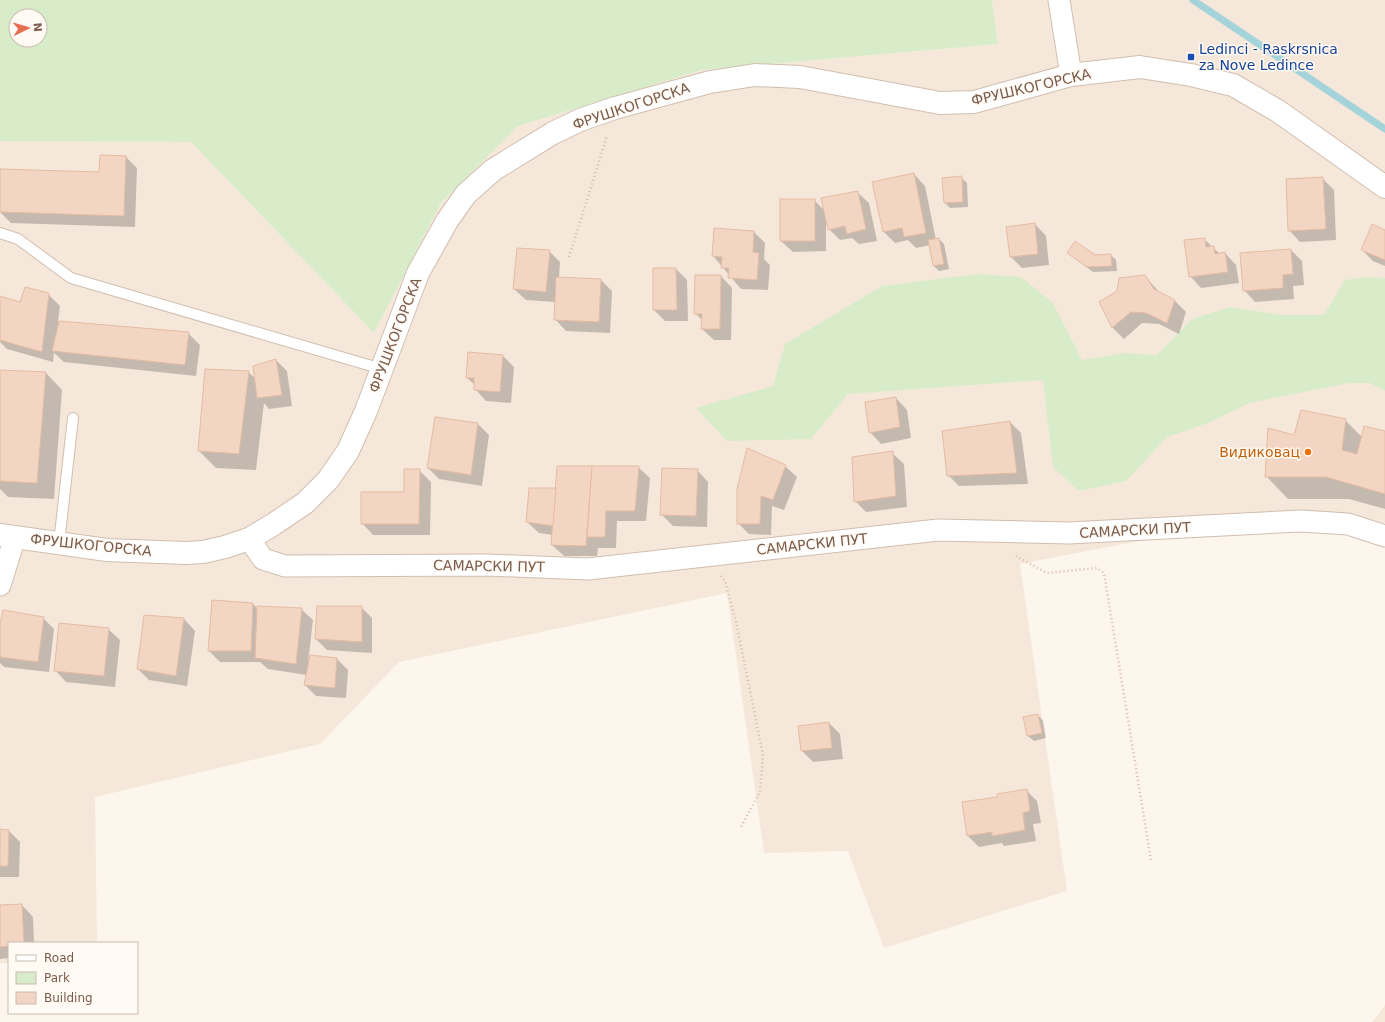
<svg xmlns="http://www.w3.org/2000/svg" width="1385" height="1022" font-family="'DejaVu Sans',sans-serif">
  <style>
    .residential { fill: #f5e8da }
    .green { fill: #d8ecc9; fill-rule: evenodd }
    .shadow { fill: #0003 }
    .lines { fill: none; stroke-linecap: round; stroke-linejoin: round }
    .stream { stroke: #a5d3da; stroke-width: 7 }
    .building { fill: #f3d5c3; stroke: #e6bba3 }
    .service-casing { stroke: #d1beb0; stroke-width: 12 }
    .minor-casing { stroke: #d1beb0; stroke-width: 23 }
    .tertiary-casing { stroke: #d1beb0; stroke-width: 24 }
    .path { stroke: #d9b8a5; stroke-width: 2.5; stroke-dasharray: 1 3; stroke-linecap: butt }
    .service { stroke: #fff; stroke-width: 10 }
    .minor { stroke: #fff; stroke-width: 21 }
    .tertiary { stroke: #fff; stroke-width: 22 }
    .transit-dot { fill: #1a4fb4; stroke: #fffaf3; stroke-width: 1.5 }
    .food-dot { fill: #e8710a; stroke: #fffaf3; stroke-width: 1.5 }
    .labels { text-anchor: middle; stroke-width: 3; stroke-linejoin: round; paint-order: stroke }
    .transit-label { font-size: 14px; fill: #164399; stroke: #fffaf3; text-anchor: start }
    .street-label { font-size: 14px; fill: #7a5c4d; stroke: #fffaf3 }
    .food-label { font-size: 14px; fill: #c56008; stroke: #fffaf3; text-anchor: end }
  </style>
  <rect width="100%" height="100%" fill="#fdf6ec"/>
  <!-- residential -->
  <g class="residential">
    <path d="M 992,0 L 1385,0 L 1385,523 L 1283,513 L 1020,564 L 1067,891 L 884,948 L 848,851 L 764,853 L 727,593 L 399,662 L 320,744 L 95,797 L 97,943 L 9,943 L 9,963 L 0,963 L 0,141 L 191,142 L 374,333 L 441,203 L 518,126 L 702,70 L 998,44 Z"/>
    <path d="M 1385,1005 L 1385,1022 L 1372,1022 Z"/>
  </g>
  <!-- green -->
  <g class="green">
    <path d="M 0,0 L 992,0 L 998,44 L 702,70 L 518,126 L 441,203 L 374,333 L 191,142 L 0,141 ZM 16,16 L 40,16 L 40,40 L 16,40 Z"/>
    <path d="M 977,274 L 1021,277 L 1053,303 L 1082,360 L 1124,353 L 1157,355 L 1192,319 L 1230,307 L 1281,315 L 1324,315 L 1345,280 L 1365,277 L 1385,278 L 1385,391 L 1370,383 L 1349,383 L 1249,403 L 1208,423 L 1167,437 L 1126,481 L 1079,491 L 1053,467 L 1043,380 L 848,394 L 811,439 L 727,441 L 696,408 L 773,386 L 785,344 L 882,286 Z"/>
  </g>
  <!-- shadow -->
  <g class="shadow">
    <path d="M 126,157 L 137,168 L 135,227 L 11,223 L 0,212 L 0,189 L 100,173 Z"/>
    <path d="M 914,174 L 925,186 L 936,240 L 939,239 L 944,244 L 949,269 L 939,271 L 934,266 L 930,245 L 916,248 L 908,240 L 895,243 L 884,232 Z"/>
    <path d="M 961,177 L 967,183 L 968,207 L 950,208 L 945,203 Z"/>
    <path d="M 1323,179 L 1334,190 L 1336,240 L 1300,242 L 1289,230 Z"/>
    <path d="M 857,192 L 869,203 L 877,241 L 859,244 L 852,238 L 840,240 L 829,229 L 826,218 L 826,251 L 793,252 L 781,241 L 814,200 L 825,211 Z"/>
    <path d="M 1035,224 L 1046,236 L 1049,265 L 1022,268 L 1011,257 Z"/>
    <path d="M 1385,231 L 1385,266 L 1373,261 L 1362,250 Z"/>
    <path d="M 754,232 L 765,243 L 764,259 L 770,265 L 768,290 L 741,289 L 713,256 Z"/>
    <path d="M 1204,239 L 1220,254 L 1225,253 L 1236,265 L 1239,283 L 1201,288 L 1190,276 Z"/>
    <path d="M 1291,250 L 1302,261 L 1304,285 L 1293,286 L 1294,299 L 1255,302 L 1244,290 Z"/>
    <path d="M 549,251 L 560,262 L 559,278 L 601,280 L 612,291 L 610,333 L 566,331 L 555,319 L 556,302 L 526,300 L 514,289 Z"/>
    <path d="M 1068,253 L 1095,256 L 1111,255 L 1116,260 L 1117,271 L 1093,272 Z"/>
    <path d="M 654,269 L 676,269 L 687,280 L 688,321 L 665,321 L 654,310 Z"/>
    <path d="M 721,276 L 732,288 L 731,340 L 714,340 L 702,329 L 703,321 L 695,313 Z"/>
    <path d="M 1145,276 L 1160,293 L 1175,301 L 1186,312 L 1179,334 L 1159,324 L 1142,323 L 1124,339 L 1113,328 L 1100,303 Z"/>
    <path d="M 48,294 L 60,306 L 58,322 L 188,333 L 200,345 L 196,376 L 64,362 L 54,353 L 53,362 L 7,349 L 0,342 L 0,297 L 21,303 Z"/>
    <path d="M 503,356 L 514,367 L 511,403 L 486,401 L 475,389 L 475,385 L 467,378 Z"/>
    <path d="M 276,360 L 287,371 L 292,406 L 269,409 L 264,403 L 256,470 L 216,468 L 199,451 L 248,372 L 256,379 Z"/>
    <path d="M 0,371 L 46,373 L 62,390 L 54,499 L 8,497 L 0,489 Z"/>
    <path d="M 896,398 L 907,410 L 911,438 L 881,444 L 870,432 Z"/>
    <path d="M 436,418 L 478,424 L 489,435 L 482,486 L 439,479 L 428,468 Z"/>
    <path d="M 1345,420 L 1362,437 L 1385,432 L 1385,509 L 1349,499 L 1288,499 L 1266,476 Z"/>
    <path d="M 1010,422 L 1021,433 L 1028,484 L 959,486 L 948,475 Z"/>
    <path d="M 892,453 L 904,464 L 907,507 L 866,512 L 855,501 Z"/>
    <path d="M 785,466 L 797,477 L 784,510 L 772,506 L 771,535 L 749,534 L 738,523 Z"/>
    <path d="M 558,467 L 638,467 L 650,478 L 646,521 L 617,521 L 616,548 L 598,548 L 597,556 L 564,556 L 552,545 L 553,535 L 539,533 L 527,522 L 557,489 Z"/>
    <path d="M 419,470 L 431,482 L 430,535 L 373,535 L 362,523 L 405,493 Z"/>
    <path d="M 697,470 L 708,482 L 707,527 L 673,526 L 661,514 Z"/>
    <path d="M 253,604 L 258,609 L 301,609 L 313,620 L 308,663 L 337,659 L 348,670 L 346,698 L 316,696 L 305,685 L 307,675 L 268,669 L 260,662 L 220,662 L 209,651 Z"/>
    <path d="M 361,607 L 372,618 L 372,653 L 327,650 L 316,639 Z"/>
    <path d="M 43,618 L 54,629 L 49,672 L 4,667 L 0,663 L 0,628 Z"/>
    <path d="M 184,619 L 195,631 L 187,686 L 149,680 L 138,669 Z"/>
    <path d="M 108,629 L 120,640 L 115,687 L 66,682 L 55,670 Z"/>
    <path d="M 1038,715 L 1043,721 L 1046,738 L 1034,741 L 1028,736 Z"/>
    <path d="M 829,723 L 840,734 L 843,759 L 813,762 L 802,751 L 799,727 Z"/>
    <path d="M 1026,790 L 1037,801 L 1041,823 L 1033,824 L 1036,841 L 1004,846 L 1002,843 L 979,847 L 968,836 L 998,798 Z"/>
    <path d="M 0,830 L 9,831 L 20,842 L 19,877 L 0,877 Z"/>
    <path d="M 22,905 L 33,917 L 34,943 L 9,943 L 9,958 L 0,959 L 0,906 Z"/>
  </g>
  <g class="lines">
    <!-- stream -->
    <path class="stream" d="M 1193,0 L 1385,129"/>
  </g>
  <!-- building -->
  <g class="building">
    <path d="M 100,155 L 126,156 L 124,216 L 0,212 L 0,169 L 99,172 Z"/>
    <path d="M 914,173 L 926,233 L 904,237 L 902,228 L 883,232 L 872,182 Z"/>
    <path d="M 962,176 L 963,202 L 944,203 L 942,178 Z"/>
    <path d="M 1323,177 L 1326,229 L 1288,231 L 1286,179 Z"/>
    <path d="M 858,191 L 866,229 L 847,234 L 845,226 L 828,230 L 821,198 Z"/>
    <rect x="780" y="199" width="35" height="42"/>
    <path d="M 1035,223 L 1038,254 L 1010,257 L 1006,227 Z"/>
    <path d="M 1372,224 L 1385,230 L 1385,260 L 1361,250 Z"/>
    <path d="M 714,228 L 754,231 L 753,252 L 759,253 L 757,280 L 728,278 L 729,268 L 721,268 L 722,257 L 712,256 Z"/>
    <path d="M 939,238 L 944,264 L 933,266 L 928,240 Z"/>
    <path d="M 1205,238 L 1206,247 L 1214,246 L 1215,254 L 1225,252 L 1228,272 L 1189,277 L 1184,240 Z"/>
    <path d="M 1075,241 L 1095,255 L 1111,254 L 1112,266 L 1087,267 L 1067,253 Z"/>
    <path d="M 517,248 L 550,250 L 546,292 L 513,289 Z"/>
    <path d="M 1291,249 L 1293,274 L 1283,275 L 1283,288 L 1243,291 L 1240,253 Z"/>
    <path d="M 653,268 L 676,268 L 677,310 L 653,310 Z"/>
    <path d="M 695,275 L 721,275 L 720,329 L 701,329 L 702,314 L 694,314 Z"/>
    <path d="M 1145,275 L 1154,289 L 1175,300 L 1167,323 L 1146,313 L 1131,312 L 1112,328 L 1099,302 L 1117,291 L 1119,278 Z"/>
    <path d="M 556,277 L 601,279 L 599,322 L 554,320 Z"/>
    <path d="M 25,287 L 49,293 L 42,352 L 0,340 L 0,296 L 20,302 Z"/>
    <path d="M 59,321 L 189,332 L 185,365 L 52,351 Z"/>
    <path d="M 468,352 L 503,355 L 500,392 L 474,390 L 474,378 L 466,378 Z"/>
    <path d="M 276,359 L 282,395 L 257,398 L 253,366 Z"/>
    <path d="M 205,369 L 249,371 L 239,454 L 198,451 Z"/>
    <path d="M 0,370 L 46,372 L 37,483 L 0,481 Z"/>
    <path d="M 896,397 L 900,427 L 869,433 L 865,402 Z"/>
    <path d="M 1301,410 L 1346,419 L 1342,450 L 1357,454 L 1364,426 L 1385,431 L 1385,494 L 1326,477 L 1265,477 L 1268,428 L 1294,435 Z"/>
    <path d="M 435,417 L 478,423 L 471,475 L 427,468 Z"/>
    <path d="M 1010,421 L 1017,473 L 947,476 L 942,431 Z"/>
    <path d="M 747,448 L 786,465 L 773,500 L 761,496 L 760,524 L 737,524 L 737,489 Z"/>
    <path d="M 893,451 L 896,496 L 854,502 L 852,457 Z"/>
    <path d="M 557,466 L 592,466 L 586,546 L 551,545 Z"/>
    <path d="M 592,466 L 639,466 L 635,511 L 606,511 L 605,537 L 587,537 Z"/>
    <path d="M 662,468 L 698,469 L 696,516 L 660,515 Z"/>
    <path d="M 404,469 L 420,469 L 419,524 L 361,524 L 361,492 L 404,492 Z"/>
    <path d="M 529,488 L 556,488 L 553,526 L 526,522 Z"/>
    <path d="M 212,600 L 253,603 L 251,651 L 208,651 Z"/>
    <path d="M 257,606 L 302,608 L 296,664 L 255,658 Z"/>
    <path d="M 317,606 L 362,606 L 362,642 L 315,639 Z"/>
    <path d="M 3,610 L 44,617 L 38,662 L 0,657 L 0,624 Z"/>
    <path d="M 144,615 L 184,618 L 176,676 L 137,669 Z"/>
    <path d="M 59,623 L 109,628 L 104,676 L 54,671 Z"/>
    <path d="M 310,655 L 337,658 L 335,688 L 304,685 Z"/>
    <path d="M 1038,714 L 1042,733 L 1027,736 L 1023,717 Z"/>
    <path d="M 829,722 L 832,748 L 801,751 L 798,726 Z"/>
    <path d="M 1027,789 L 1030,811 L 1023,813 L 1025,830 L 992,836 L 992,832 L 967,836 L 962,802 L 997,797 L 997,794 Z"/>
    <path d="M 0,829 L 9,830 L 8,866 L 0,866 Z"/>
    <path d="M 22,904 L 24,943 L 9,943 L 9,946 L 0,947 L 0,905 Z"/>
  </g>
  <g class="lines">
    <!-- service casing -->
    <g class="service-casing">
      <g id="service">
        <path d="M 0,233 L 18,239 L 71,278 L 382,369"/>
        <path d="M 59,543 L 73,418"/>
      </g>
    </g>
    <!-- minor casing -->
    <g class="minor-casing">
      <g id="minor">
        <path d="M 1059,0 L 1071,75"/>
        <path d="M 249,539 L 263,559 L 285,566 L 487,565 L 588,569 L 938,530 L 1069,533 L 1301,521 L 1348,524 L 1385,536"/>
        <path d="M 0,585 L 15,537"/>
      </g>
    </g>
    <!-- tertiary casing -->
    <g class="tertiary-casing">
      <path id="tertiary" d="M 0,535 L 107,550 L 186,553 L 203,552 L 225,547 L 249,539 L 274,524 L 305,503 L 328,480 L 348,451 L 366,411 L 418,273 L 447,221 L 466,194 L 493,170 L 553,133 L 580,120 L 615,108 L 710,82 L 755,75 L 800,77 L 940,103 L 974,102 L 1071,75 L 1140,67 L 1191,75 L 1233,85 L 1278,111 L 1385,187"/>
    </g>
    <!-- path -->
    <g class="path">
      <path d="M 569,257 L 607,136"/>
      <path d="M 1016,556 L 1047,573 L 1097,568 L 1104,573 L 1151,860"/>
      <path d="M 721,576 L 725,581 L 736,622 L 763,755 L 760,792 L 741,827"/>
    </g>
    <!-- service -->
    <use href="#service" class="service"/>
    <!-- minor -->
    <use href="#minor" class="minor"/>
    <!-- tertiary -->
    <use href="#tertiary" class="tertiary"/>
  </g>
  <!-- markers -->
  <rect class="transit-dot" x="1187" y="53" width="8" height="8" rx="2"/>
  <circle class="food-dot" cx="1308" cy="452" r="4"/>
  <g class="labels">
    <!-- transit labels -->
    <g class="transit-label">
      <text x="1199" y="54">Ledinci - Raskrsnica<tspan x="1199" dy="16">za Nove Ledince</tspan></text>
    </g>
    <!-- street labels -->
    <g class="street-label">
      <text transform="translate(1031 87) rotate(-13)" y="5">ФРУШКОГОРСКА</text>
      <text transform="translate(631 106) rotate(-18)" y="5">ФРУШКОГОРСКА</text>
      <text transform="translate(395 335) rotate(-69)" y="5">ФРУШКОГОРСКА</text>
      <text transform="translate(1135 530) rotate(-3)" y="5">САМАРСКИ ПУТ</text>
      <text transform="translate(812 544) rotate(-6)" y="5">САМАРСКИ ПУТ</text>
      <text transform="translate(91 545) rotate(6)" y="5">ФРУШКОГОРСКА</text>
      <text transform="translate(489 566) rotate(1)" y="5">САМАРСКИ ПУТ</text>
    </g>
    <!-- food labels -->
    <g class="food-label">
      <text x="1300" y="457">Видиковац</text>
    </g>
  </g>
  <!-- legend -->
  <rect x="8" y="942" width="130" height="72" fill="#fffaf3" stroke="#cabbb1"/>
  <rect x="16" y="955" width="20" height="6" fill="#ffffff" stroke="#cabbb1"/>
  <text x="44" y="962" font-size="12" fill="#7a5c4d">Road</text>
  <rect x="16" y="972" width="20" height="12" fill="#d8ecc9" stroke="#cabbb1"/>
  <text x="44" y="982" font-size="12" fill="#7a5c4d">Park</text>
  <rect x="16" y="992" width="20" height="12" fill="#f3d5c3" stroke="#cabbb1"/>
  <text x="44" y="1002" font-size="12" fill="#7a5c4d">Building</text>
  <!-- north arrow -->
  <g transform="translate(28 28) rotate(85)"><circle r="19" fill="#fffaf3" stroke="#cabbb1"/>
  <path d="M0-3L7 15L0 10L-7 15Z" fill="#e76f51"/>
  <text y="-6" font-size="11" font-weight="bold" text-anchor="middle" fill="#7a5c4d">N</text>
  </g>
</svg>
